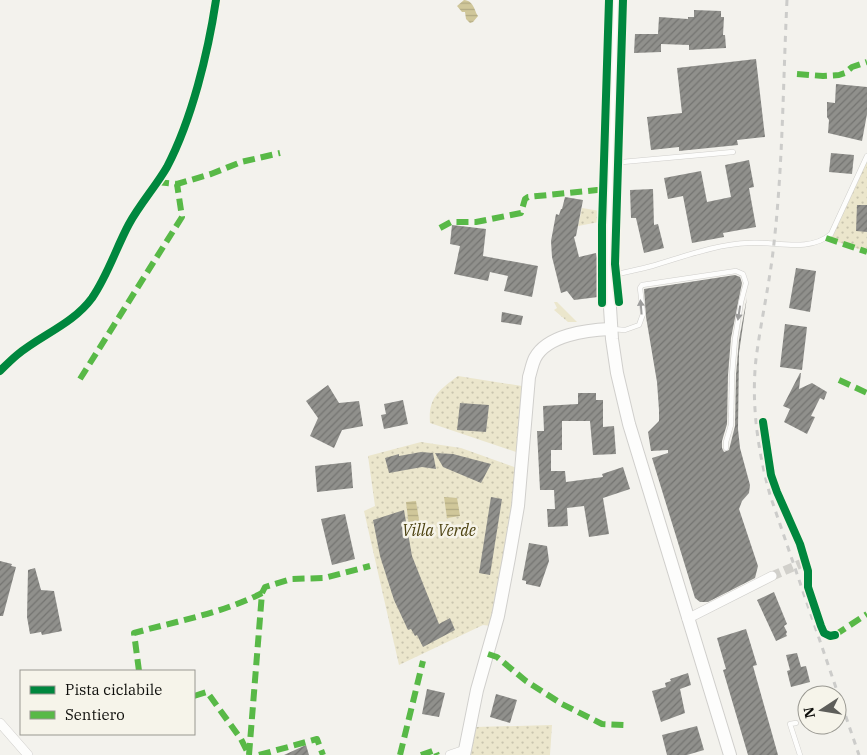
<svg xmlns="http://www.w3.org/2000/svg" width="867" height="755" font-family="'IBM Plex Serif',serif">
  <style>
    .grass { fill: url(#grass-tufts) }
    .garden { fill: url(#garden-dots) }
    .water { fill: url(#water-rules) }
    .building { fill: url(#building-hatch) }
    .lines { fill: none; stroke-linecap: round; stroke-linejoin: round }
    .minor-tunnel { stroke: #d1d0cb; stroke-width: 9; stroke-dasharray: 9 4.5; stroke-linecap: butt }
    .service-casing { stroke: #d0cfcc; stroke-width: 5.5 }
    .minor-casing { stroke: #d0cfcc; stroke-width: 10 }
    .secondary-casing { stroke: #d0cfcc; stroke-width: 14 }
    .service { stroke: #fdfdfc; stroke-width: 4.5 }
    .minor { stroke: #fdfdfc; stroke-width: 9 }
    .secondary { stroke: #fdfdfc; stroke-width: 12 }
    .rail { stroke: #ccccca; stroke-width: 3; stroke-dasharray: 6 6; stroke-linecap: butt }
    .quiet { stroke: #58b947; stroke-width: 6; stroke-dasharray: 12 6; stroke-linecap: butt }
    .cycleway-casing { stroke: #f6f4ea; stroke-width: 11 }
    .cycleway { stroke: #00873e; stroke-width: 8 }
    .oneway { fill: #9d9d9c }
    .labels { text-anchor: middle; stroke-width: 5; stroke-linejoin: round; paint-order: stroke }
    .park-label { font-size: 16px; font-style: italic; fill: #4d4312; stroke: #f6f4ea }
  </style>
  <defs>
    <pattern id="grass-tufts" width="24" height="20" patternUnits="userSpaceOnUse" patternTransform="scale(1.25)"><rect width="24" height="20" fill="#ebe6cc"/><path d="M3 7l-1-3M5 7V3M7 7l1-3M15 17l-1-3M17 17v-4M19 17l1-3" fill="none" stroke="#c8c4ae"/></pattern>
    <pattern id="garden-dots" width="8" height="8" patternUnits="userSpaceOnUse" patternTransform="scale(1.25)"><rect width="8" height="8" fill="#ebe6cc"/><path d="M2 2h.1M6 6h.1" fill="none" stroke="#c8c4ae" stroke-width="1.8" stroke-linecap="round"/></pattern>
    <pattern id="water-rules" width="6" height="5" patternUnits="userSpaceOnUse" patternTransform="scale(1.25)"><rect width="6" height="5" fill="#d0c79a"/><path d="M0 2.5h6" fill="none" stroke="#b1aa83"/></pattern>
    <pattern id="building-hatch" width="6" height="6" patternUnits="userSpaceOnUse" patternTransform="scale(1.25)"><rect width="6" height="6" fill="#90908c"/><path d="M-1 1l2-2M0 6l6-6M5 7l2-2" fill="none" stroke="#747471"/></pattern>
  </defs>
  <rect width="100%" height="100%" fill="#f3f2ed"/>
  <!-- grass -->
  <path class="grass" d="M 554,302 L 557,302 L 577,322 L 568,322 L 554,310 L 557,308 Z"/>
  <!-- garden -->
  <g class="garden">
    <path d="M 867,157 L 867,252 L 826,238 L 831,234 Z"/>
    <path d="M 582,208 L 600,211 L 599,222 L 578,226 Z"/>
    <path d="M 458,376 L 528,387 L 522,454 L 430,423 C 428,398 439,390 458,376 Z"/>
    <path d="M 421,442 L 461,448 L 517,468 L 513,505 L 491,626 L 483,625 L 399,665 L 364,511 L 375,506 L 368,456 Z"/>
    <path d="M 552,725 L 550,755 L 470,755 L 475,727 Z"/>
  </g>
  <!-- water -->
  <g class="water">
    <path d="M 464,0 C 474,1 474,10 478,16 L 473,22 L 470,23 L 466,19 L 465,12 L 462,12 L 457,6 Z"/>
    <path d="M 444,497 L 457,498 L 460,516 L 447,518 Z"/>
    <path d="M 416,501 L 421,533 L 410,534 L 406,502 Z"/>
  </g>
  <!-- building -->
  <g class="building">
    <path d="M 694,10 L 721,11 L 721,17 L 724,17 L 723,35 L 725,35 L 726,48 L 689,50 L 689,45 L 661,44 L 661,52 L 634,53 L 635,34 L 658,34 L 659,17 L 688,19 L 688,17 L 694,17 Z"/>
    <path d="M 756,59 L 765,137 L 737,140 L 738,145 L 679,151 L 679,147 L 651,150 L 647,117 L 682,113 L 677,68 Z"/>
    <path d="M 836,84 L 867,87 L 867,114 L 862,141 L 828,133 L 829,120 L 827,117 L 827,102 L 835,103 Z"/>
    <path d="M 831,153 L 854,155 L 852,174 L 829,172 Z"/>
    <path d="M 749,160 L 754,187 L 749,188 L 756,227 L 723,233 L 724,237 L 692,243 L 683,196 L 668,199 L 664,178 L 701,171 L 707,202 L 731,197 L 725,165 Z"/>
    <path d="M 653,189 L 654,225 L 658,224 L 664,248 L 644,253 L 636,218 L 631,218 L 630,190 Z"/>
    <path d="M 565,197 L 583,200 L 576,236 L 574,237 L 579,257 L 596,253 L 600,270 L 600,283 L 598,284 L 598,297 L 574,300 L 567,291 L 561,293 L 552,257 L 551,241 L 556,214 L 559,215 L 561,209 L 562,209 Z"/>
    <path d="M 857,205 L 867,205 L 867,232 L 856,231 Z"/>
    <path d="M 452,225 L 486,229 L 483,256 L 538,266 L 532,297 L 504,291 L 508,276 L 490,272 L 488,281 L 454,274 L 460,246 L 450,244 Z"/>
    <path d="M 796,268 L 816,271 L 810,312 L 789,308 Z"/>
    <path d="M 735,275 L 740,277 L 742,283 L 731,338 L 728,375 L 727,424 L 722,441 L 722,448 L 724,452 L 729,450 L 735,426 L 736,375 L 739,340 L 747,297 L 739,353 L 738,429 L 740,448 L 750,485 L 749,493 L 742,501 L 739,509 L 758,566 L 755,578 L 708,602 L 700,602 L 695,598 L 652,458 L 668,453 L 668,450 L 651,451 L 648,432 L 659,421 L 659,410 L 657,382 L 646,317 L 644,289 Z"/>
    <path d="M 502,312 L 523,316 L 521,325 L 501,322 Z"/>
    <path d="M 785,324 L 807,327 L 802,370 L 780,367 Z"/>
    <path d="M 800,373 L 801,373 L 799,389 L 812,383 L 827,392 L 824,400 L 820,398 L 811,416 L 815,417 L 807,434 L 784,422 L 790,409 L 783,406 Z"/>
    <path d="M 328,385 L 339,403 L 359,401 L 363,426 L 342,430 L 334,448 L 310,436 L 318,418 L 306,401 Z"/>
    <path d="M 578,393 L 596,393 L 596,400 L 603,400 L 603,427 L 614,426 L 616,454 L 593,455 L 590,421 L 562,421 L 562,450 L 551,450 L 551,471 L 565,471 L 566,482 L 603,477 L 602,474 L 623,467 L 630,489 L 603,498 L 609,534 L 589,537 L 584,506 L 567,508 L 568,526 L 548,527 L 547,509 L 555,509 L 554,490 L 540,490 L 537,431 L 544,431 L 543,406 L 578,404 Z"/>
    <path d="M 403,400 L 408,424 L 384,429 L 381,415 L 386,414 L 384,404 Z"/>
    <path d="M 460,403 L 489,405 L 486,432 L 457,430 Z"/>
    <path d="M 421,452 L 433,453 L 436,469 L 422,467 L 389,473 L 385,458 L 399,454 L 399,456 Z"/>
    <path d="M 435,453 L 453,454 L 491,464 L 481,483 L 443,467 Z"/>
    <path d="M 351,462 L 353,488 L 317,492 L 315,466 Z"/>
    <path d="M 491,497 L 502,499 L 490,575 L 479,573 Z"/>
    <path d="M 404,510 L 412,556 L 439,624 L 450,618 L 455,630 L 423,647 L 417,635 L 415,636 L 411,629 L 408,630 L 394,600 L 380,556 L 373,520 Z"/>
    <path d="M 345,514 L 355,559 L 332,565 L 321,519 Z"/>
    <path d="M 529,543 L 547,546 L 549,561 L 540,587 L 526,584 L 526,581 L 522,580 Z"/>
    <path d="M 0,561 L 12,564 L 11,566 L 16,567 L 3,616 L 0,616 Z"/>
    <path d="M 35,568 L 41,590 L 54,591 L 62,631 L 42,635 L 41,632 L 30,634 L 27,617 L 28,570 Z"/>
    <path d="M 774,592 L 787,624 L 784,626 L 787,632 L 786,634 L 787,636 L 776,641 L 757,600 Z"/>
    <path d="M 746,629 L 757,665 L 753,666 L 778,755 L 748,755 L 723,670 L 726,669 L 717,638 Z"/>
    <path d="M 797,653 L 801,667 L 806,666 L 810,682 L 791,687 L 787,671 L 790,670 L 786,655 Z"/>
    <path d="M 688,673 L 691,685 L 680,689 L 685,713 L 661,722 L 652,691 L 666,687 L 665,683 L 671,681 L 670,679 Z"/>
    <path d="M 427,689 L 445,693 L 439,717 L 422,714 Z"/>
    <path d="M 496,694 L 517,700 L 510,723 L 490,717 Z"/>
    <path d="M 697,726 L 704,750 L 687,755 L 667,755 L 662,735 Z"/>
    <path d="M 306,745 L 309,755 L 284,755 Z"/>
  </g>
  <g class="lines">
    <!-- minor-tunnel -->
    <g class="minor-tunnel">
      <path d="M 800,544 L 806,565"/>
      <path d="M 772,576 L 805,562"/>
    </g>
    <!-- service casing -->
    <g class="service-casing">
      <g id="service">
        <path d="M 611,163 L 733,152"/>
        <path d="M 610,276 C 624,272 638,270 652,266 C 683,257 716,244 749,243 C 775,241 809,253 831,234 L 867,156"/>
        <path d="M 612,329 L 625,330 L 639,325 L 643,314 L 640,288 L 642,285 L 736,271 L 743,274 L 746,283 L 741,302 L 735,339 L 732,375 L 731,425 L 726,442 L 726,448"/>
        <path d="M 796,723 L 790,724 L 800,755"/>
      </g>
    </g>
    <!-- minor casing -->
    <g class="minor-casing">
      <g id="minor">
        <path d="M 0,371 C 5,366 11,360 17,355 C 41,335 73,324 92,298 C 108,275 116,248 129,224 C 140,204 156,186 167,167 C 192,119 208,53 216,0"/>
        <path d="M 763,422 L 771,475 L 777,492 L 800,544"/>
        <path d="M 808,571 L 808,587 L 821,626 L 824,633 L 830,636 L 835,635"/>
        <path d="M 687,619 L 772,576"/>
        <path d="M 0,723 L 28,755"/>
        <path d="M 450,755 L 465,750"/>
      </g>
    </g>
    <!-- secondary casing -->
    <g class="secondary-casing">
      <g id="secondary">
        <path d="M 617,0 L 610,163 L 608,276 L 612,339 L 617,373 L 629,424 L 730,755"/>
        <path d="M 464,755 L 477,690 L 498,616 L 509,558 L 518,506 L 529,377 C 531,371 532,364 535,358 C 547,335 587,330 610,329"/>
      </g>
    </g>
    <!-- service -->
    <use href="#service" class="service"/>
    <!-- minor -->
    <use href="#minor" class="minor"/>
    <!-- secondary -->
    <use href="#secondary" class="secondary"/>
    <!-- rail -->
    <path class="rail" d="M 787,0 C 783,81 783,163 774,243 C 770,282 761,320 756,359 C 751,405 758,451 770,495 L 859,755"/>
    <!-- quiet -->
    <g class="quiet">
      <path d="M 797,74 L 823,76 L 839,75 L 845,73 L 852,67 L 867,62"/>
      <path d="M 157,182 L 177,184 L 211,174 L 241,162 L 280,153"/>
      <path d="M 440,228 L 451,222 L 476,222 L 521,213 L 525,199 L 528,197 L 597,190 L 597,199"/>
      <path d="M 826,238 L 867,252"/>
      <path d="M 80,379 L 182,217 L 177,184"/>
      <path d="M 839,380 L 867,393"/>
      <path d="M 835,635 L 867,614"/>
      <path d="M 488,654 L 497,657 L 526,681 L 562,704 L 602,724 L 625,725"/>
      <path d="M 139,671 L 134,633 C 177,621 223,613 262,593"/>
      <path d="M 194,696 L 207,692 L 241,739 L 249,755"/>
      <path d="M 249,755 L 262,593 L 265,587 L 291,579 L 324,578 L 370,566"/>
      <path d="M 259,755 L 317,739 L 323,755"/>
      <path d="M 400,755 L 423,661"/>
      <path d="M 421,755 L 435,750 L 437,755"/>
    </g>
    <!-- cycleway casing -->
    <g class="cycleway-casing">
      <g id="cycleway">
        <path d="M 619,302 L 615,264 L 623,0"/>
        <path d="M 602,303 L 602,225 L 609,0"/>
        <path d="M 0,371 C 5,366 11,360 17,355 C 41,335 73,324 92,298 C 108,275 116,248 129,224 C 140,204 156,186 167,167 C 192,119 208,53 216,0"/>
        <path d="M 763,422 L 771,475 L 777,492 L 800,544 L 808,571 L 808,587 L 821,626 L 824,633 L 830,636 L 835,635"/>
      </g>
    </g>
    <!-- cycleway -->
    <use href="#cycleway" class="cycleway"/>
  </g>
  <!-- one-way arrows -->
  <defs><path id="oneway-solid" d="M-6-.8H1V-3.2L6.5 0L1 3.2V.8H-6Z" transform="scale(1.25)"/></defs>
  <g class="oneway">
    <use href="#oneway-solid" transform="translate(641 307) rotate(-95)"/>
    <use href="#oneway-solid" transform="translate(739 313) rotate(99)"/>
  </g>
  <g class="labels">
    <!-- park labels -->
    <g class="park-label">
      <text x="439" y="536">Villa Verde</text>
    </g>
  </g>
  <!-- legend -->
  <rect x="20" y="670" width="175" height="65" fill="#f6f4ea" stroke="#999891"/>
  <rect x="30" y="686" width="25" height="8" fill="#00873e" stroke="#999891"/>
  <text x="65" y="695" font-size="15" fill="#0e0e0b">Pista ciclabile</text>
  <rect x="30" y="711" width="25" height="8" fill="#58b947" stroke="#999891"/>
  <text x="65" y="720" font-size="15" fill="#0e0e0b">Sentiero</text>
  <!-- north arrow -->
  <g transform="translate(822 710) rotate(258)"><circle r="24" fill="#f6f4ea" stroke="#999891"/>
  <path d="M0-4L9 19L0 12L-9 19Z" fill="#5e5e5a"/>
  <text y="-8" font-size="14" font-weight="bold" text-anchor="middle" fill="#0e0e0b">N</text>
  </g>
</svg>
